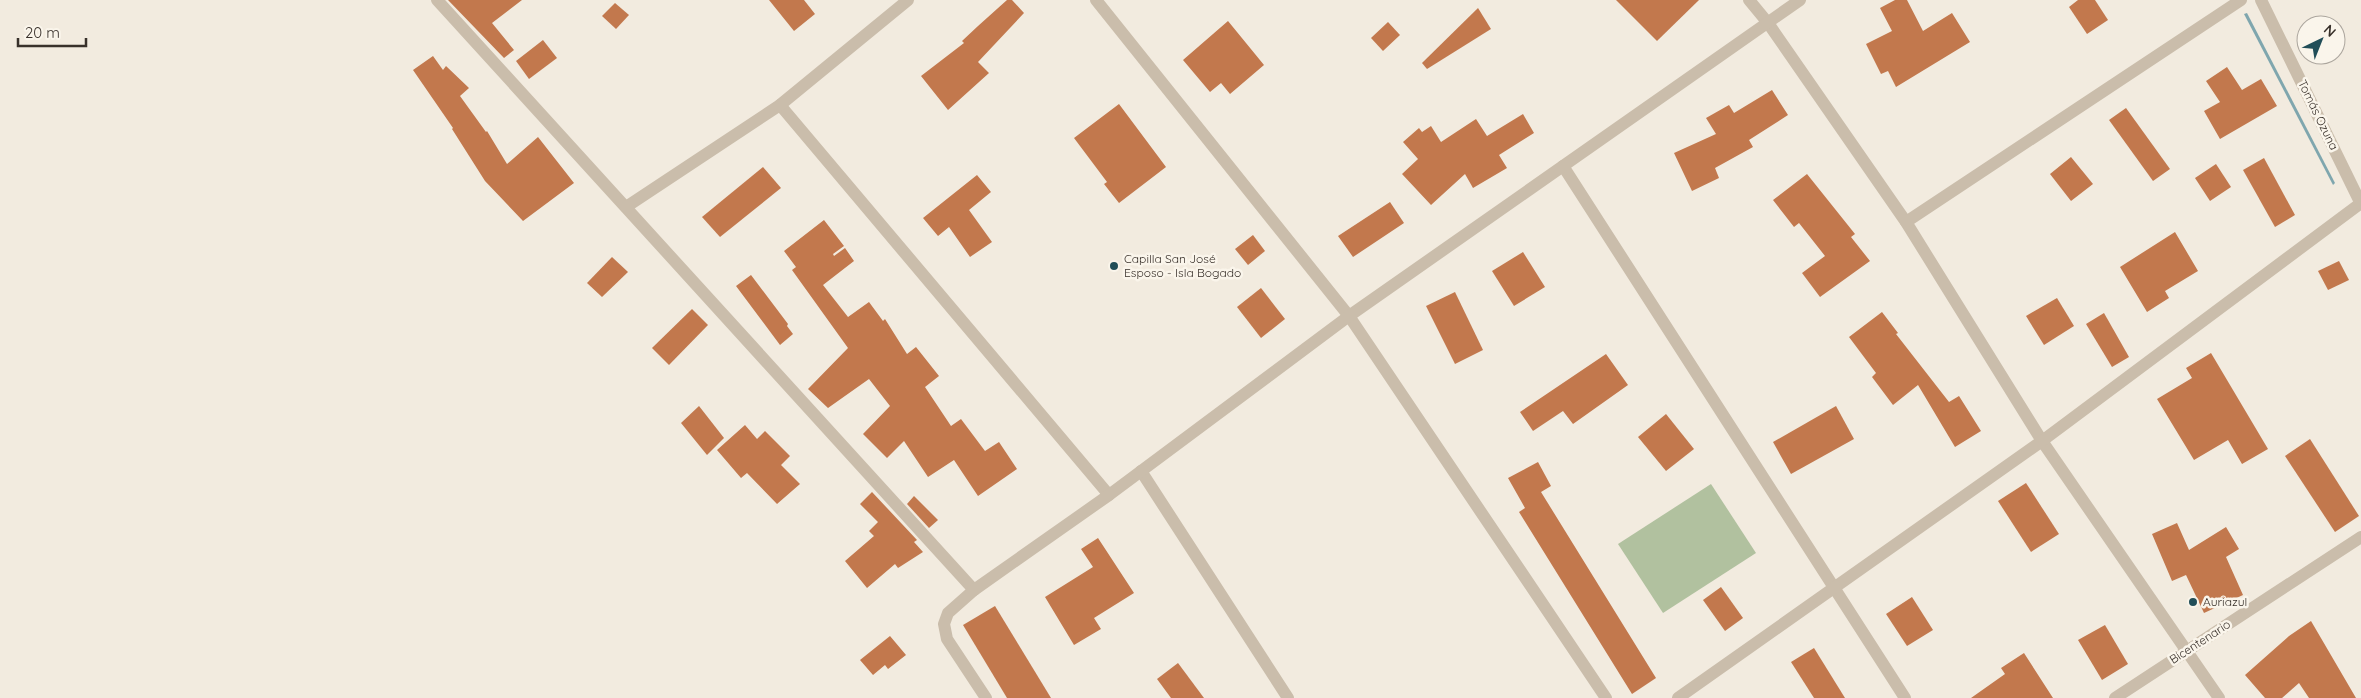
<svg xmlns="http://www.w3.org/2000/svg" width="2361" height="698" font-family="Quicksand,sans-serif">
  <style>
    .green { fill: #b1c19f }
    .water { fill: #7fa6ae }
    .building { fill: #c2784d }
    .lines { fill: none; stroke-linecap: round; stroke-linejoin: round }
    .minor { stroke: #cabdab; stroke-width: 12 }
    .tertiary { stroke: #cabdab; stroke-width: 12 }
    .poi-dot { fill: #214e58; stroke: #faf5eb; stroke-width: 2 }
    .labels { text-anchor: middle; stroke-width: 5; stroke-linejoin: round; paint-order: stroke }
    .street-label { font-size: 12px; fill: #38302a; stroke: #faf5eb }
    .poi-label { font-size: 12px; fill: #38302a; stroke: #faf5eb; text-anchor: start }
  </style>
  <rect width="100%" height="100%" fill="#f2ebdf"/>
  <!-- green -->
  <path class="green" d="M 1711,484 L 1756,553 L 1663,613 L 1618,544 Z"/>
  <!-- water -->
  <path class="water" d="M 2247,13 L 2335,183 L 2333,185 L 2244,14 Z"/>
  <!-- building -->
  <g class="building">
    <path d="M 448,0 L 522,0 L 492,23 L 514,50 L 504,58 Z"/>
    <path d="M 769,0 L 804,0 L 815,14 L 794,31 Z"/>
    <path d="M 1007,0 L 1012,0 L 1024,13 L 978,62 L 989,73 L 948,110 L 921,76 L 964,43 L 962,41 L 978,26 Z"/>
    <path d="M 1616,0 L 1699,0 L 1657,41 Z"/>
    <path d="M 1895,0 L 1907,0 L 1923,31 L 1952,13 L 1970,42 L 1896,87 L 1888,71 L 1881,74 L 1866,44 L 1892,31 L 1880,8 Z"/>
    <path d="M 2078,0 L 2095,0 L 2108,20 L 2087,34 L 2069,7 Z"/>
    <path d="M 615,3 L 629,15 L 616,29 L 602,16 Z"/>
    <path d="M 1478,8 L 1491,29 L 1427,69 L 1422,63 Z"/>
    <path d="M 1228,21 L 1264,65 L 1230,94 L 1221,83 L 1210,92 L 1183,60 Z"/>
    <path d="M 1388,22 L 1400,35 L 1383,51 L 1371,38 Z"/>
    <path d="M 543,40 L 557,58 L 529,79 L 516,61 Z"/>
    <path d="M 433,56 L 443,70 L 446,66 L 469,88 L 460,96 L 486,132 L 487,131 L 507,164 L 538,137 L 574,183 L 523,221 L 485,181 L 452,129 L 453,128 L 413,70 Z"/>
    <path d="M 2227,67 L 2242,90 L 2261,79 L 2277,106 L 2220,139 L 2204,111 L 2220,102 L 2206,81 Z"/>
    <path d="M 1772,90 L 1788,115 L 1749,140 L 1753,147 L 1715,168 L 1719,178 L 1692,191 L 1674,153 L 1716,134 L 1706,118 L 1729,105 L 1734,113 Z"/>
    <path d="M 1119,104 L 1166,167 L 1119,203 L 1104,184 L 1107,182 L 1074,138 Z"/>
    <path d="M 2126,108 L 2170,169 L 2153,181 L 2109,120 Z"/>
    <path d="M 1523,114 L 1534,133 L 1499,155 L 1507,168 L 1473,188 L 1465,174 L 1431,205 L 1402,174 L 1418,159 L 1403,142 L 1419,128 L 1422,132 L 1431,126 L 1441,142 L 1476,119 L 1487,136 Z"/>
    <path d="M 2071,157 L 2093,184 L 2071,201 L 2050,174 Z"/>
    <path d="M 2264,158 L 2295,215 L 2275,227 L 2243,170 Z"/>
    <path d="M 2216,164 L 2231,187 L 2210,201 L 2195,178 Z"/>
    <path d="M 763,167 L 781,188 L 720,237 L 702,217 Z"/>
    <path d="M 1807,174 L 1855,234 L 1851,237 L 1870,261 L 1820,297 L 1802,273 L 1825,256 L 1799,223 L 1794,227 L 1773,200 Z"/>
    <path d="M 977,175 L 991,192 L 969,210 L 992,242 L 970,257 L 949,227 L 938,236 L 923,218 Z"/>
    <path d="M 1390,202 L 1404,223 L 1353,257 L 1338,236 Z"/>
    <path d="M 824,220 L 844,246 L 833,254 L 834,256 L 845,248 L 854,261 L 823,285 L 848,317 L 869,302 L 883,321 L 885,319 L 907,354 L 916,347 L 939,376 L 925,387 L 951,426 L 961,419 L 985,451 L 999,442 L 1017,469 L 978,496 L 954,460 L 928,477 L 904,441 L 887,458 L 863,434 L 890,406 L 869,379 L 828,408 L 808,389 L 848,348 L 792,270 L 796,267 L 784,251 Z"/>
    <path d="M 2175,232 L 2198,271 L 2165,291 L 2169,298 L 2147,312 L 2120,267 Z"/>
    <path d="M 1253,235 L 1265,251 L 1248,265 L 1235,249 Z"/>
    <path d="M 1523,252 L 1545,287 L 1514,306 L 1492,271 Z"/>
    <path d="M 612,257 L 628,272 L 602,297 L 587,283 Z"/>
    <path d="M 2339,261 L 2349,280 L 2328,290 L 2318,271 Z"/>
    <path d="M 751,275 L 788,324 L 787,326 L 793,334 L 780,345 L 736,286 Z"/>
    <path d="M 1261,288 L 1285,319 L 1261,338 L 1237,307 Z"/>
    <path d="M 1455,292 L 1483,350 L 1455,364 L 1426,306 Z"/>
    <path d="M 2057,298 L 2074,326 L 2044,345 L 2026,316 Z"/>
    <path d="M 692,309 L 708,325 L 669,365 L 652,348 Z"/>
    <path d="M 1882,312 L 1898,333 L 1896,334 L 1949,402 L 1959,396 L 1981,431 L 1955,447 L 1918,385 L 1893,405 L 1872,377 L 1876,373 L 1849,337 Z"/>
    <path d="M 2104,313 L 2129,357 L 2112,367 L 2086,324 Z"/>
    <path d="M 2211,353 L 2268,449 L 2242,464 L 2228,440 L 2194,460 L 2157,399 L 2192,378 L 2186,368 Z"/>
    <path d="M 1606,354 L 1628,385 L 1573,424 L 1563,411 L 1533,431 L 1520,412 Z"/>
    <path d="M 699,406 L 724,438 L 707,455 L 681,423 Z"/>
    <path d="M 1836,406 L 1854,439 L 1791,474 L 1773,442 Z"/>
    <path d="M 1666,414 L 1694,449 L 1666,471 L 1638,437 Z"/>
    <path d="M 745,425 L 757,439 L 765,431 L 790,456 L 781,465 L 800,484 L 777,504 L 747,473 L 741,478 L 717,450 Z"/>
    <path d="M 2310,439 L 2359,516 L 2335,532 L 2285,456 Z"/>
    <path d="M 1538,462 L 1551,486 L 1541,492 L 1656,678 L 1632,694 L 1519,512 L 1525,508 L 1508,478 Z"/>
    <path d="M 2026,483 L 2059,534 L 2031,552 L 1998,501 Z"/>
    <path d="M 872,492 L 917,540 L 914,542 L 923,552 L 898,568 L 895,564 L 867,588 L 845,561 L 874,536 L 869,531 L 878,522 L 860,504 Z"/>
    <path d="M 914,496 L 938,520 L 929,528 L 907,504 Z"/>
    <path d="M 2177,523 L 2189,550 L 2226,527 L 2239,549 L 2226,557 L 2243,595 L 2204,613 L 2186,575 L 2172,581 L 2152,534 Z"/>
    <path d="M 1098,538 L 1134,593 L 1094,618 L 1101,629 L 1074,645 L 1045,597 L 1093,567 L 1081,549 Z"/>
    <path d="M 1721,587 L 1743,618 L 1725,631 L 1703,600 Z"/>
    <path d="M 1912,597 L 1933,630 L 1907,646 L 1886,614 Z"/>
    <path d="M 995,606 L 1051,698 L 1007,698 L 963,625 Z"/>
    <path d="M 2311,621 L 2356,698 L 2309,698 L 2299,683 L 2282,698 L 2265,698 L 2245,675 L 2289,636 Z"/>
    <path d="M 2105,625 L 2128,664 L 2102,680 L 2078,640 Z"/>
    <path d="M 890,636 L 906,655 L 888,669 L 885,665 L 873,675 L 860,660 Z"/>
    <path d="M 1814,648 L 1845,698 L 1814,698 L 1791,662 Z"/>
    <path d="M 2024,653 L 2053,698 L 1971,698 L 2005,674 L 2001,668 Z"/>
    <path d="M 1178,663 L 1204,698 L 1171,698 L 1157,679 Z"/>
  </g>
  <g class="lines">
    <!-- minor -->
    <g class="minor">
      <path d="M 437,0 L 974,590"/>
      <path d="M 1096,0 L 1349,316 L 1606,698"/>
      <path d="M 1749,0 L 1768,23 L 1906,222 L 2042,441 L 2219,698"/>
      <path d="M 780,105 L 1109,495"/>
      <path d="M 1563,166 L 1905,698"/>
      <path d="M 626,207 L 780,105 L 908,0"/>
      <path d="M 1906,222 L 2241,0"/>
      <path d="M 1141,471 L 1288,698"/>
      <path d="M 986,698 L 947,639 L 944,624 L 948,613 L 974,590 L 1109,495 L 1349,316 L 1800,0"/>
      <path d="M 1678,698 L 2042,441 L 2361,203"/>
      <path d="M 2115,698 L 2361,537"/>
    </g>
    <!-- tertiary -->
    <path class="tertiary" d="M 2261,0 L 2361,204"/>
  </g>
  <!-- markers -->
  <g class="poi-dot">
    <circle cx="1114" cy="266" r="5"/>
    <circle cx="2193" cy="602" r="5"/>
  </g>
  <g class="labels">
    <!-- street labels -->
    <g class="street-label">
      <text transform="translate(2318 115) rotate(64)" y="4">Tomás Ozuna</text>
      <text transform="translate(2200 642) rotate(-33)" y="4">Bicentenario</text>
    </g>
    <!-- poi labels -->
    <g class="poi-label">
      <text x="1124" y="263">Capilla San José<tspan x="1124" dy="14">Esposo - Isla Bogado</tspan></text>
      <text x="2203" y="606">Auriazul</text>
    </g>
  </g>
  <!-- north arrow -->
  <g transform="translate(2321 40) rotate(43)"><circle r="24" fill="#faf5eb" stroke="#aca69e"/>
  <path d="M0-4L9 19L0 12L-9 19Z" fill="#214e58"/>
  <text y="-8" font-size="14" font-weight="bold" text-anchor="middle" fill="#38302a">N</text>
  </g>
  <!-- scale -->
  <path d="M18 38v8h68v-8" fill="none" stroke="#38302a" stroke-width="2.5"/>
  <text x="25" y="38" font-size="15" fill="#38302a" stroke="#faf5eb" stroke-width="4" paint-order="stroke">20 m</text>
</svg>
